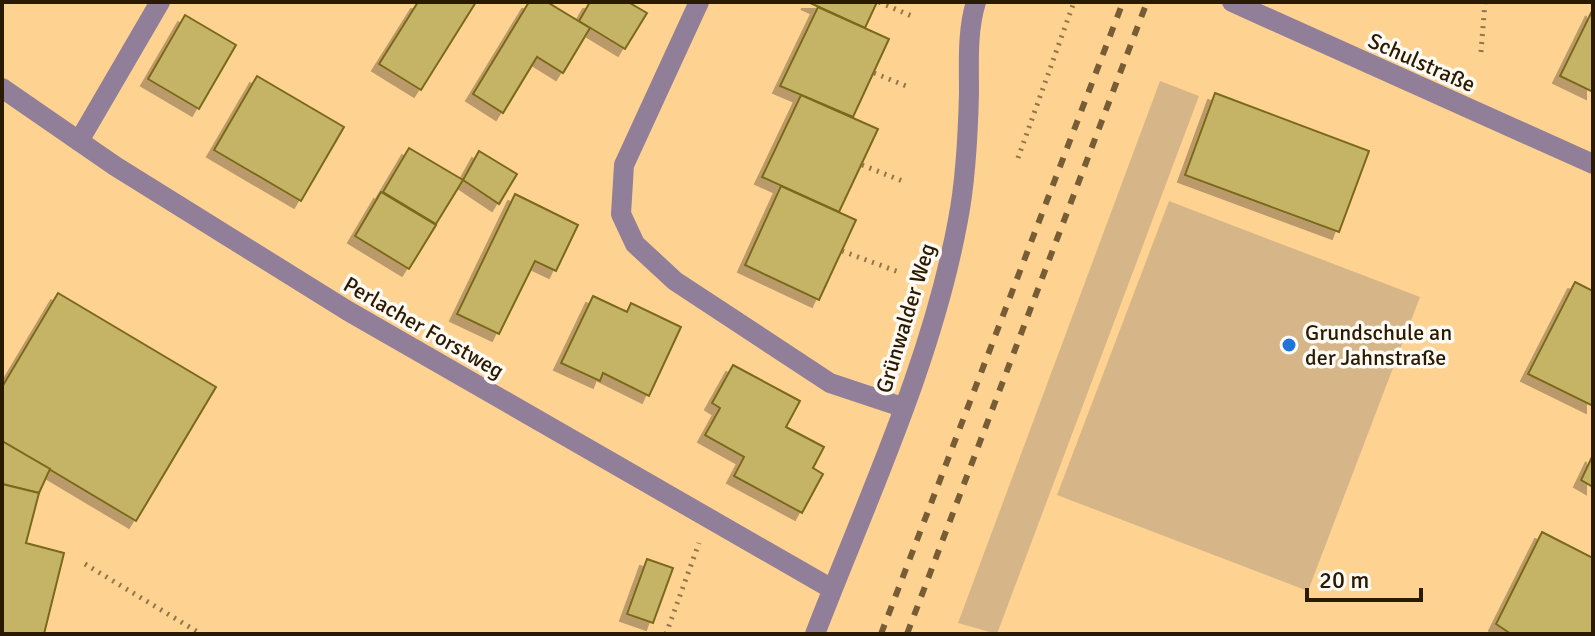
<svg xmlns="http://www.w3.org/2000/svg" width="1595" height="636" font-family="Signika,sans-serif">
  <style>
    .pitch { fill: #d6b688 }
    .building { fill: #c5b466; stroke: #7a691c; stroke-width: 2; filter: url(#shadow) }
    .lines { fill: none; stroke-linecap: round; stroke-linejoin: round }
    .path { stroke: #937548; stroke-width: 5; stroke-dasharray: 2 6; stroke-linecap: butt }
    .minor { stroke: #917e98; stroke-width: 20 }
    .rail { stroke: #775d35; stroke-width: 6; stroke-dasharray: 10 10; stroke-linecap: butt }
    .poi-dot { fill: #1e74de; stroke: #fffaf4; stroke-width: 3 }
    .labels { text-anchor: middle; stroke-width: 7; stroke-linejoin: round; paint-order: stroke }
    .street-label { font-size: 22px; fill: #2a1a01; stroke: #fffaf4 }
    .poi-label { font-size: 22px; fill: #2a1a01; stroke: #fffaf4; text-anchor: start }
  </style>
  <defs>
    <filter id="shadow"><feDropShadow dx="-7" dy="7" stdDeviation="0" flood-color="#0004"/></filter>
  </defs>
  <rect width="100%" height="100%" fill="#fed291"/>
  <!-- pitch -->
  <g class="pitch">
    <path d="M 1160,81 L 1199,96 L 997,634 L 958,623 Z"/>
    <path d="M 1169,201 L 1420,297 L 1308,591 L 1057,495 Z"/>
  </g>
  <!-- building -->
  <g class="building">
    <path d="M 418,2 L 476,2 L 421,90 L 379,64 Z"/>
    <path d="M 529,2 L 547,2 L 590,28 L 563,73 L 537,57 L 503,113 L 473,94 Z"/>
    <path d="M 590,2 L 628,2 L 647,13 L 625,49 L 579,21 Z"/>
    <path d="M 808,2 L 877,2 L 865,28 Z"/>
    <path d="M 818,7 L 889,39 L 853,117 L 780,86 Z"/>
    <path d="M 1593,9 L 1593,92 L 1560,76 Z"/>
    <path d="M 185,15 L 236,45 L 199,109 L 148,79 Z"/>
    <path d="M 257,76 L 344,127 L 301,201 L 214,150 Z"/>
    <path d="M 1215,93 L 1369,151 L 1339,232 L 1185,175 Z"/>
    <path d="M 801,95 L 878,129 L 839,212 L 762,177 Z"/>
    <path d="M 409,148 L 463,180 L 436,224 L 383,192 Z"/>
    <path d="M 479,151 L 517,174 L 499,204 L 463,180 Z"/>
    <path d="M 781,186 L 856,220 L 819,300 L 745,265 Z"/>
    <path d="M 381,192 L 436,225 L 409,269 L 355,236 Z"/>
    <path d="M 515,194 L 578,225 L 556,271 L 535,261 L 499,334 L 457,314 Z"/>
    <path d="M 1575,282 L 1593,291 L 1593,406 L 1528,374 Z"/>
    <path d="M 58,293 L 216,387 L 136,521 L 2,441 L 2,387 Z"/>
    <path d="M 593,296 L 627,312 L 631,303 L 681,327 L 649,396 L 603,373 L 600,381 L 561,363 Z"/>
    <path d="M 733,365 L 800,401 L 786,427 L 824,447 L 813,468 L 823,474 L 802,513 L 734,476 L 744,457 L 705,435 L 720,408 L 712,403 Z"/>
    <path d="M 2,441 L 50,469 L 39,493 L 2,484 Z"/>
    <path d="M 1593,455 L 1593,487 L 1581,480 Z"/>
    <path d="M 2,484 L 39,493 L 26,543 L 64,553 L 44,634 L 2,634 Z"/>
    <path d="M 1542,532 L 1593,558 L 1593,634 L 1511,634 L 1496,624 Z"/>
    <path d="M 647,559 L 673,568 L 653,623 L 627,614 Z"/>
  </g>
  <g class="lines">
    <!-- path -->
    <g class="path">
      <path d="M 879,2 L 914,17"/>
      <path d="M 1481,52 L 1485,2"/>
      <path d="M 874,73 L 911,88"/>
      <path d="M 1018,158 L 1074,2"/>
      <path d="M 862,165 L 905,182"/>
      <path d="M 842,251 L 899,272"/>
      <path d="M 85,564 L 201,634"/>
      <path d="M 666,634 L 699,543"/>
    </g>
    <!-- minor -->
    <g class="minor">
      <path d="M 699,2 L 624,165 L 621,214 L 635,244 L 675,281 L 830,383 L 902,407"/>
      <path d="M 1232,2 L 1593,164"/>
      <path d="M 2,88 L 115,166 L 348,311 L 832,589"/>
      <path d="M 79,141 L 160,2"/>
      <path d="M 815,634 C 867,499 932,362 958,220 C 966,179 968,134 969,93 C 969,62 967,31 976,2"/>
    </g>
    <!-- rail -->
    <g class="rail">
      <path d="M 881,634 L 1123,2"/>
      <path d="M 907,634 L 1147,2"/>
    </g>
  </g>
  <!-- markers -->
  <circle class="poi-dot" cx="1289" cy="345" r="8"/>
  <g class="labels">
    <!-- street labels -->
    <g class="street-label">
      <text transform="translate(1422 62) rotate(24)" y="8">Schulstraße</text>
      <text transform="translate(905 318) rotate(-73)" y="8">Grünwalder Weg</text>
      <text transform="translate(424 327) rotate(30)" y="8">Perlacher Forstweg</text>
    </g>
    <!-- poi labels -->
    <g class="poi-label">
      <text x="1305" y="340">Grundschule an<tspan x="1305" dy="25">der Jahnstraße</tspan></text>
    </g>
  </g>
  <!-- border -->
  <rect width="1595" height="636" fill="none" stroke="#2a1a01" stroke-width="8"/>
  <!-- scale -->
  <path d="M1307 588v12h114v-12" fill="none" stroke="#2a1a01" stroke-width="4"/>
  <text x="1319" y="588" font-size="24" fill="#2a1a01" stroke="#fffaf4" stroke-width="6" paint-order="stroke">20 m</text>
</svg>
